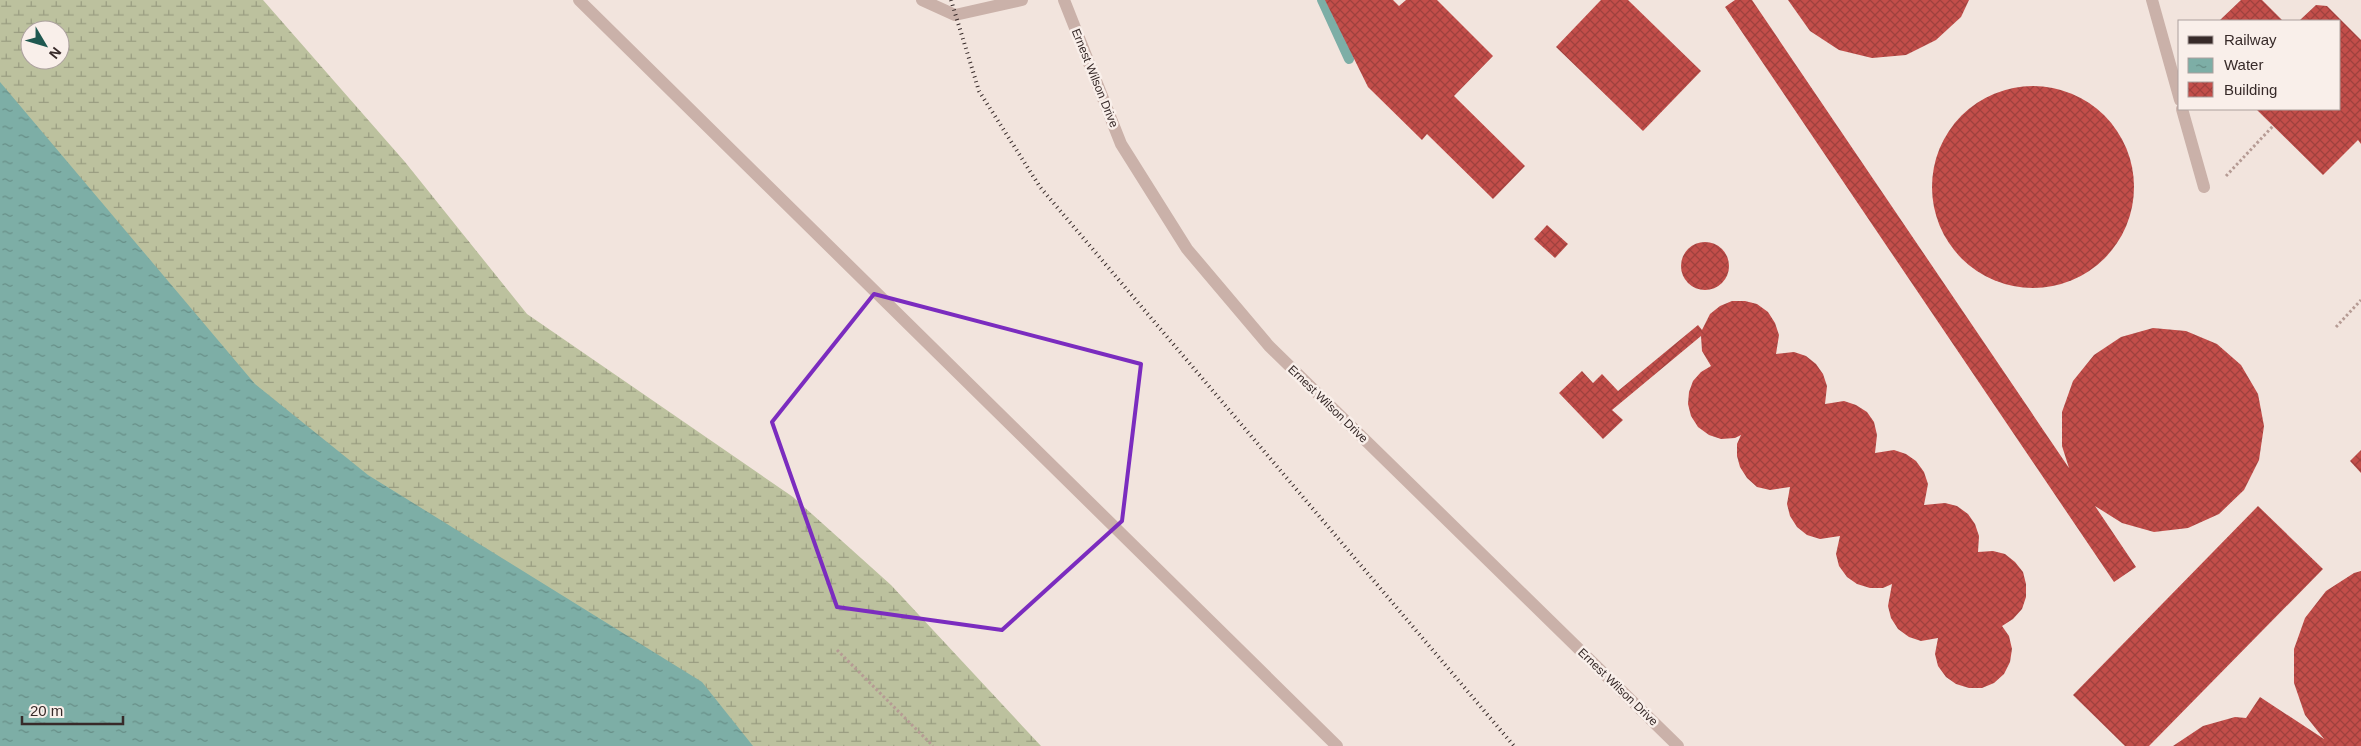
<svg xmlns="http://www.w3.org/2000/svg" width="2361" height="746" font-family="Arial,sans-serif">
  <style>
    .wetland { fill: url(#wetland-marsh); fill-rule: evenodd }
    .water { fill: url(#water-ripples) }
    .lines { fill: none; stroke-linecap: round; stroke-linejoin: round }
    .stream { stroke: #7daea6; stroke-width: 10 }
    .building { fill: url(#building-cross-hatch) }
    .path { stroke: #b69b94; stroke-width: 3; stroke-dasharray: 2.5 2.5; stroke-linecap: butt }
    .lane { stroke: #cab1a9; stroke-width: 12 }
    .rail { stroke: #372a29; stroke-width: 4; stroke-dasharray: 1 4; stroke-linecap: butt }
    .marked { fill: none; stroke: #7b2cbf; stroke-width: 4; stroke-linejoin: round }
    .labels { text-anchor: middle; stroke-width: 5; stroke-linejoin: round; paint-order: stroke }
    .street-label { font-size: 12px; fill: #372a29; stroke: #f9efea }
  </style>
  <defs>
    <pattern id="wetland-marsh" width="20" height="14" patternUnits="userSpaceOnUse" patternTransform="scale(1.25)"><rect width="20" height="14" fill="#bcc19e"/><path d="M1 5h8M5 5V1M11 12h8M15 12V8" fill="none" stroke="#9a9d81"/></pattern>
    <pattern id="water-ripples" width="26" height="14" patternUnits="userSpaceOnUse" patternTransform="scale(1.25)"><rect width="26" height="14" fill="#7daea6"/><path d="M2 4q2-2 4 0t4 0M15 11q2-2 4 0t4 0" fill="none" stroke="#678e87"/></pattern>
    <pattern id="building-cross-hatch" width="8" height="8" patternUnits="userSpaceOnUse" patternTransform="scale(1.25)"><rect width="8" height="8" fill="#c34e4a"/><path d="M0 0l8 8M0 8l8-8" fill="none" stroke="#9f413e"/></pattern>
  </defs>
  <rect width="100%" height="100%" fill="#f2e4dd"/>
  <!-- wetland -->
  <path class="wetland" d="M 0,0 L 263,0 L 405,162 L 527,314 L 793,497 L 891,585 L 1041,746 L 483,746 L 0,342 ZM 30,30 L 60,30 L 60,60 L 30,60 Z"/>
  <!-- water -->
  <path class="water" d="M 0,82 L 255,384 L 368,475 L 702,682 L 753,746 L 0,746 Z"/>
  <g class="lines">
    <!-- stream -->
    <path class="stream" d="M 1322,0 L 1349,59"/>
  </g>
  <!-- building -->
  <g class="building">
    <path d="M 1325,0 L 1393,0 L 1399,6 L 1406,0 L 1437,0 L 1493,56 L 1454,96 L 1525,166 L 1493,199 L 1427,134 L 1422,140 L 1368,87 Z"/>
    <path d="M 1601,0 L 1628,0 L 1701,71 L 1643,131 L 1556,47 Z"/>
    <path d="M 1735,0 L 1752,0 L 2069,468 L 2062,446 L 2062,412 L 2073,381 L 2094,355 L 2121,337 L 2153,328 L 2186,331 L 2217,344 L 2241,365 L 2258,394 L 2264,426 L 2259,460 L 2244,490 L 2219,514 L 2188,528 L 2154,532 L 2122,523 L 2095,506 L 2136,567 L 2114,582 L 1725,7 Z"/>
    <path d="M 1788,0 L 1969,0 L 1961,17 L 1936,40 L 1906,55 L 1872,58 L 1839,50 L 1810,31 Z"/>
    <path d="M 2241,0 L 2262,0 L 2283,21 L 2219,21 Z"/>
    <path d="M 2316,5 L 2327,6 L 2361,40 L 2361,144 L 2358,140 L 2323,175 L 2256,109 L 2340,109 L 2340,21 L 2299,21 Z"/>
    <circle cx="2033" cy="187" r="101"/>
    <path d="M 1547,225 L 1568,244 L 1555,258 L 1534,239 Z"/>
    <circle cx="1705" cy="266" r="24"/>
    <path d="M 1732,301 L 1745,301 L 1757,304 L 1768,312 L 1775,323 L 1779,335 L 1776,354 L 1794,352 L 1806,356 L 1816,364 L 1823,374 L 1827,386 L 1825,404 L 1844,401 L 1856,405 L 1867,412 L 1874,422 L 1877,435 L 1875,453 L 1894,450 L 1906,454 L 1916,461 L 1924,472 L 1928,484 L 1924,505 L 1945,503 L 1957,506 L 1968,514 L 1975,524 L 1979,536 L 1978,552 L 1993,551 L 2005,554 L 2015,562 L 2023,572 L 2026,584 L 2026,597 L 2022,609 L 2013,619 L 2002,626 L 2009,636 L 2012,649 L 2010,662 L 2004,674 L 1994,683 L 1982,688 L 1969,688 L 1956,684 L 1946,677 L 1938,666 L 1935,654 L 1938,638 L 1921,641 L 1909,637 L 1898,629 L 1891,618 L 1888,606 L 1892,584 L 1883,588 L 1870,588 L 1857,584 L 1847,577 L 1839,566 L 1836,554 L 1840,536 L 1820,539 L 1807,535 L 1797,527 L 1790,516 L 1787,504 L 1790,487 L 1770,490 L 1757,487 L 1747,478 L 1740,467 L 1737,456 L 1737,444 L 1741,435 L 1735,438 L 1721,439 L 1709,435 L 1698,427 L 1691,416 L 1688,404 L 1689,392 L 1693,381 L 1701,372 L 1711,366 L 1702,351 L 1701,336 L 1612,410 L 1623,420 L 1603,439 L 1559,393 L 1582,371 L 1593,383 L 1602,374 L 1618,391 L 1698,325 L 1702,330 L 1710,314 L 1720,306 Z"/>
    <path d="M 2361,450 L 2361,473 L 2350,461 Z"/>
    <path d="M 2258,506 L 2323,569 L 2149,746 L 2125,746 L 2073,695 Z"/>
    <path d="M 2361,571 L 2361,746 L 2173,746 L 2203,726 L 2235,717 L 2246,718 L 2260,697 L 2324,739 L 2305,715 L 2294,683 L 2294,649 L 2305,618 L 2326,591 L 2354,573 Z"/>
  </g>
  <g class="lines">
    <!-- path -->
    <g class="path">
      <path d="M 2226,176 L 2273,126"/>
      <path d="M 2336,327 L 2361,300"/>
      <path d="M 837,650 L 933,746"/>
    </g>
    <!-- lane -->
    <g class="lane">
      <path d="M 579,0 L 1337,746"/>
      <path d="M 922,0 L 955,15 L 1022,0"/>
      <path d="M 1064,0 L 1121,144 L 1187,249 L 1269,346 L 1678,746"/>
      <path d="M 2152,0 L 2180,100"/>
      <path d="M 2182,109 L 2204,187"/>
    </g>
    <!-- rail -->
    <path class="rail" d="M 951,0 L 979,91 L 1040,187 L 1514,746"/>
  </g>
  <!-- marked area -->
  <path class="marked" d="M 874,294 L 1141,364 L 1122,521 L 1002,630 L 837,607 L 772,422 Z"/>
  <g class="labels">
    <!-- street labels -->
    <g class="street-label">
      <text transform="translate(1095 78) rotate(68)" y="4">Ernest Wilson Drive</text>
      <text transform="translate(1328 404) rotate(44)" y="4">Ernest Wilson Drive</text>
      <text transform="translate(1618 687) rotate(44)" y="4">Ernest Wilson Drive</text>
    </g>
  </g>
  <!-- legend -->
  <rect x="2178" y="20" width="162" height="90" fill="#f9efea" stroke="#aba09d"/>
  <rect x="2188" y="36" width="25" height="8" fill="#372a29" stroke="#aba09d"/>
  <text x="2224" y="45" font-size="15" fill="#372a29">Railway</text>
  <rect x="2188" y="58" width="25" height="15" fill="url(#water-ripples)" stroke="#aba09d"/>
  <text x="2224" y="70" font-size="15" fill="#372a29">Water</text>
  <rect x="2188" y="82" width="25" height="15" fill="url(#building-cross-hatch)" stroke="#aba09d"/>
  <text x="2224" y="95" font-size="15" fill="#372a29">Building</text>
  <!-- north arrow -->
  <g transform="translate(45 45) rotate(128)"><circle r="24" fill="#f9efea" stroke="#aba09d"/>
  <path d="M0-4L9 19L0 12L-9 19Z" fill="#1f5850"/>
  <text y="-8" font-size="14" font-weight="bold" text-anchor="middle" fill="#372a29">N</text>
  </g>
  <!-- scale -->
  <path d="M22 716v8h101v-8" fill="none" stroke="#372a29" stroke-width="2.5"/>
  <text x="30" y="716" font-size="15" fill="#372a29" stroke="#f9efea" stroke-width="4" paint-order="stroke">20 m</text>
</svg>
